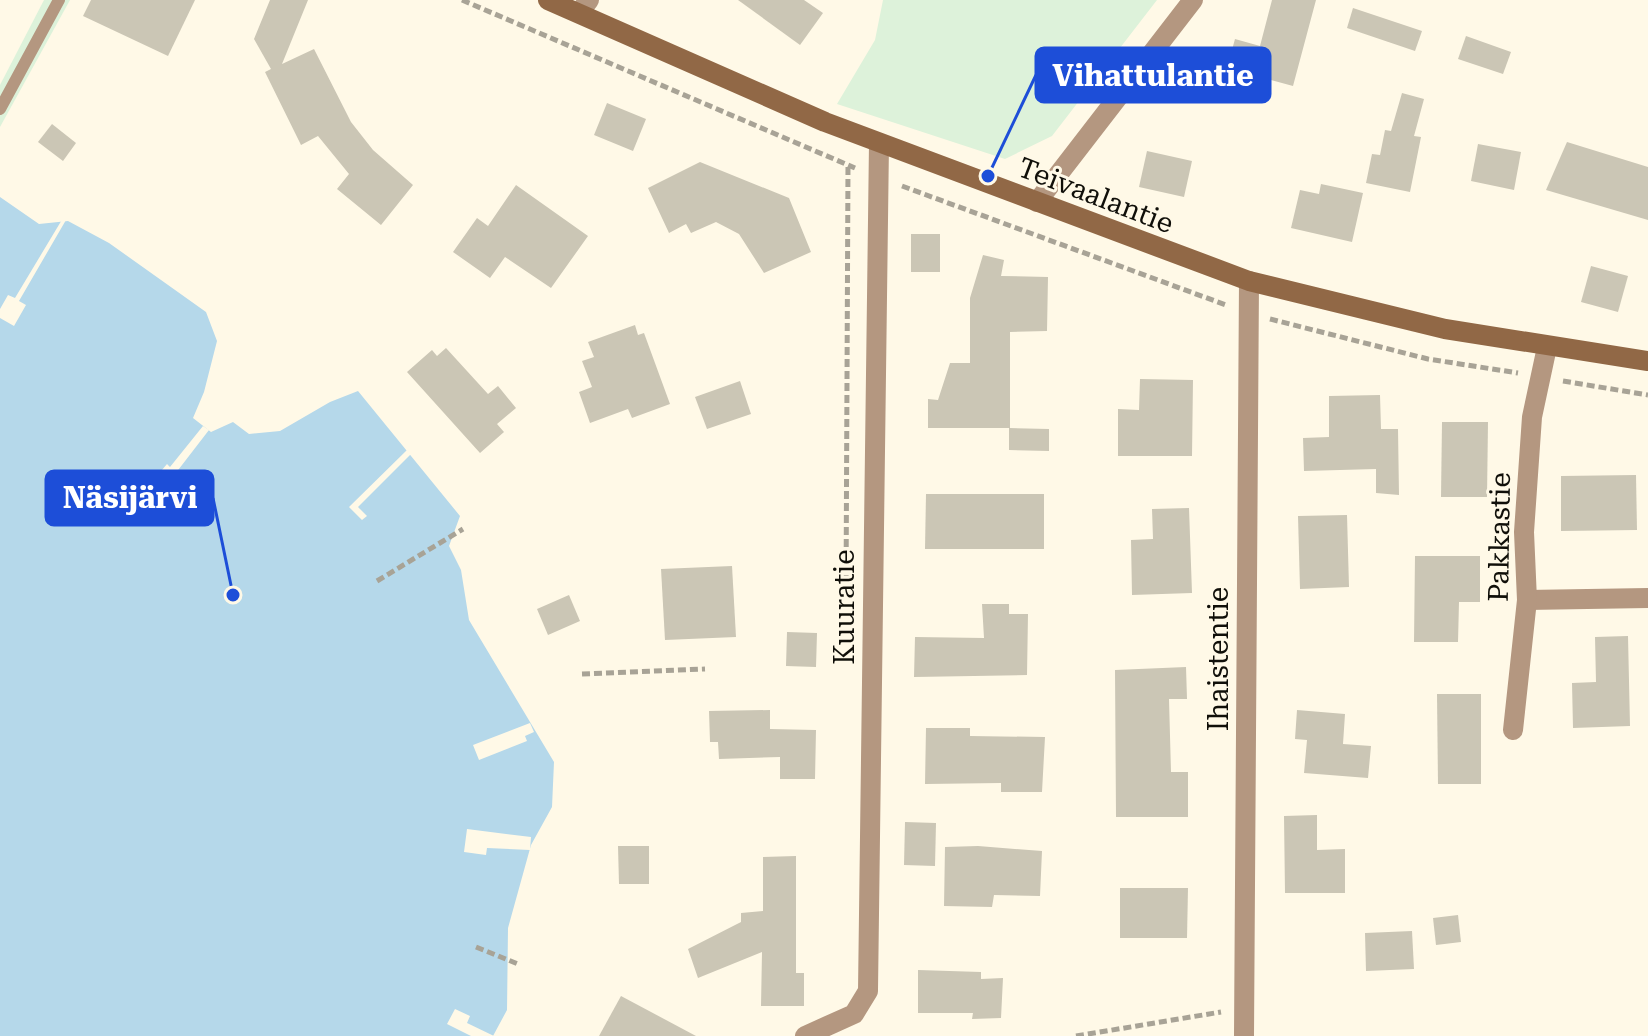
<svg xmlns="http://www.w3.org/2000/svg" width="1648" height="1036" font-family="'Roboto Serif',serif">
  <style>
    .green { fill: #ddf2da }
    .water { fill: #b5d8ea }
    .pier { fill: #fff9e7 }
    .building { fill: #cbc6b5 }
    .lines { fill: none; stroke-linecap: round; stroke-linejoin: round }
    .path { stroke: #a8a396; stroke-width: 5; stroke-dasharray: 8 4; stroke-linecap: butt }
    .service { stroke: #b49780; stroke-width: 12 }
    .minor { stroke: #b49780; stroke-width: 20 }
    .secondary { stroke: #916846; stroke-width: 20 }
    .labels { text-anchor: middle; stroke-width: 6; stroke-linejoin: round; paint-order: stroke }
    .street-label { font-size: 28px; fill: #100f09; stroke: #fff9e7 }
    .leader { fill: none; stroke: #1d4ed8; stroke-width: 3 }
    .callout-dot { fill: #1d4ed8; stroke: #fff9e7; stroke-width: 3 }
    .callout { fill: #1d4ed8; stroke: #1d4ed8; stroke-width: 3 }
    .callout-label { font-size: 30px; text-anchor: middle; font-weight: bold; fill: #fff }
  </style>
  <rect width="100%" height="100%" fill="#fff9e7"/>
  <!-- green -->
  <g class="green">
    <path d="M 44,0 L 70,0 L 0,127 L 0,85 Z"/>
    <path d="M 883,0 L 1157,0 L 1052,136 L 1005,159 L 837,104 L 875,40 Z"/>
  </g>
  <!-- water -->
  <path class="water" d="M 0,197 L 39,224 L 68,221 L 109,243 L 206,312 L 217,341 L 204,392 L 193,418 L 211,432 L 233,422 L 249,434 L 280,431 L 330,402 L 358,391 L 460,516 L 449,546 L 461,570 L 469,620 L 554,762 L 552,807 L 531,845 L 508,928 L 507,1010 L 493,1036 L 0,1036 Z"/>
  <!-- pier -->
  <g class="pier">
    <path d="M 63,218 L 66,220 L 19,301 L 26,305 L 14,326 L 0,318 L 0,309 L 8,295 L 15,298 Z"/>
    <path d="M 203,426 L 209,430 L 155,500 L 145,490 L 167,464 L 170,467 Z"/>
    <path d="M 407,450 L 411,454 L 358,507 L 367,516 L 362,520 L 349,507 Z"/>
    <path d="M 530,723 L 534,732 L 525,736 L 527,741 L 479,760 L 473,745 Z"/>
    <path d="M 467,829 L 531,837 L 530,850 L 487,848 L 486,855 L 464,852 Z"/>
    <path d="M 455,1009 L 470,1016 L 467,1023 L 494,1036 L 471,1036 L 447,1024 Z"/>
  </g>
  <!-- building -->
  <g class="building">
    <path d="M 91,0 L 195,0 L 168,56 L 83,16 Z"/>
    <path d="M 270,0 L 308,0 L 282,64 L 314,49 L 351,122 L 373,150 L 413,185 L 381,225 L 337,189 L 349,174 L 318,136 L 301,145 L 265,72 L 271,69 L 254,39 Z"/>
    <path d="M 738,0 L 804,0 L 823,13 L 800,45 Z"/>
    <path d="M 1272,0 L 1316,0 L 1293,86 L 1227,68 L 1235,39 L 1260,46 Z"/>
    <path d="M 1353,8 L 1422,31 L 1415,51 L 1347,28 Z"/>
    <path d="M 1466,36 L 1511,52 L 1503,74 L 1458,59 Z"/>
    <path d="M 1402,93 L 1424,99 L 1414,136 L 1421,137 L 1410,192 L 1366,183 L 1372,154 L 1380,155 L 1385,130 L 1391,131 Z"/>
    <path d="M 607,103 L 646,119 L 633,151 L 594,135 Z"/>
    <path d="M 52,124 L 76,143 L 63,161 L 38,142 Z"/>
    <path d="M 1567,142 L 1648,167 L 1648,220 L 1546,190 Z"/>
    <path d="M 1478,144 L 1521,152 L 1514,190 L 1471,181 Z"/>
    <path d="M 1147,151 L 1192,161 L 1184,197 L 1139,187 Z"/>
    <path d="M 700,162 L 789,198 L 811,252 L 764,273 L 739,234 L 716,222 L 691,233 L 686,224 L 669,233 L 648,188 Z"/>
    <path d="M 1321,184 L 1363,193 L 1352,242 L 1291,228 L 1300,190 L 1319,194 Z"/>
    <path d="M 516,185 L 588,236 L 551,288 L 505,257 L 490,278 L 453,252 L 477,218 L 488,226 Z"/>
    <rect x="911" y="234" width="29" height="38"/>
    <path d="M 983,255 L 1004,260 L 1001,276 L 1048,277 L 1047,331 L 1010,332 L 1010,428 L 928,428 L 928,399 L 938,400 L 950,363 L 970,363 L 970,298 Z"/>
    <path d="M 1591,266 L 1628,276 L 1618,312 L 1581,302 Z"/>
    <path d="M 635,325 L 638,335 L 644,333 L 670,404 L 632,418 L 628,409 L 590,423 L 579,392 L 592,387 L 582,361 L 594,357 L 588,342 Z"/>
    <path d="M 446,348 L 488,394 L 498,386 L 516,408 L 497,424 L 504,432 L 480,453 L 407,372 L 432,350 L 437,356 Z"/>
    <path d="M 1140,379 L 1193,380 L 1192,456 L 1118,456 L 1118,409 L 1139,410 Z"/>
    <path d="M 740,381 L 751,414 L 707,429 L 695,397 Z"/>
    <path d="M 1380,395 L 1381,429 L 1398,429 L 1399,495 L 1376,493 L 1376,469 L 1304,471 L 1303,438 L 1329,437 L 1329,396 Z"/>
    <path d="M 1442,422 L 1488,422 L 1487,497 L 1441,497 Z"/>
    <path d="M 1009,428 L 1049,429 L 1049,451 L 1009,450 Z"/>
    <path d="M 1636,475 L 1637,530 L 1561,531 L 1561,476 Z"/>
    <path d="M 926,494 L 1044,494 L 1044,549 L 925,549 Z"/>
    <path d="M 1189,508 L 1192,593 L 1132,595 L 1131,540 L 1153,539 L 1152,509 Z"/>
    <path d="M 1347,515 L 1349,587 L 1300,589 L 1298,516 Z"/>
    <path d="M 1415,556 L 1480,556 L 1480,602 L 1459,602 L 1458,642 L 1414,642 Z"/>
    <path d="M 732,566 L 736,637 L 665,640 L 661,569 Z"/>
    <path d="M 569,595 L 580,621 L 548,635 L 537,609 Z"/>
    <path d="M 982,604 L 1009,604 L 1009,614 L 1028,614 L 1027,675 L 914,677 L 915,637 L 984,638 Z"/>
    <path d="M 787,632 L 817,633 L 816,667 L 786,666 Z"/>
    <path d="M 1628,636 L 1630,726 L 1573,728 L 1572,683 L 1596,682 L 1595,637 Z"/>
    <path d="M 1186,667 L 1187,699 L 1169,699 L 1171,772 L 1188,772 L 1188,817 L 1116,817 L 1115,670 Z"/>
    <path d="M 1437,694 L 1481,694 L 1481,784 L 1438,784 Z"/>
    <path d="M 770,710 L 770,729 L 816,730 L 815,779 L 780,779 L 780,757 L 719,759 L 718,742 L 710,742 L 709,711 Z"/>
    <path d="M 1297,710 L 1345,714 L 1343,744 L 1371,746 L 1368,778 L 1304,773 L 1307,740 L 1295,739 Z"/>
    <path d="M 926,728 L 970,728 L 970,736 L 1045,737 L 1042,792 L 1001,792 L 1001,783 L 925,784 Z"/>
    <path d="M 1317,815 L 1317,850 L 1345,849 L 1345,893 L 1285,893 L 1284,816 Z"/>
    <path d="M 905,822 L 936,823 L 935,866 L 904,865 Z"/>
    <path d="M 618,846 L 649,846 L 649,884 L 619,884 Z"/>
    <path d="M 978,846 L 1042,851 L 1040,896 L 994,895 L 992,907 L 944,906 L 945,847 Z"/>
    <path d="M 796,856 L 796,973 L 804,973 L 804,1006 L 761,1006 L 762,952 L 698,978 L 688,949 L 741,922 L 741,913 L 763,911 L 763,857 Z"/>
    <path d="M 1120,888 L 1188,888 L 1187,938 L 1120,938 Z"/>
    <path d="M 1458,915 L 1461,942 L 1436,945 L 1433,918 Z"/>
    <path d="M 1412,931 L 1414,969 L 1366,971 L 1365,933 Z"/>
    <path d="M 918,970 L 981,972 L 981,979 L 1003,978 L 1001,1018 L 972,1019 L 973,1013 L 918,1013 Z"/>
    <path d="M 621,996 L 696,1036 L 599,1036 Z"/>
  </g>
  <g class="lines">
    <!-- path -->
    <g class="path">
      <path d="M 462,0 L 855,168"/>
      <path d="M 902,186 L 1226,305"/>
      <path d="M 1270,319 L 1428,359 L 1518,373"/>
      <path d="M 1563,381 L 1648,395"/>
      <path d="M 377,581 L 463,529"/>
      <path d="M 846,595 L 848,165"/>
      <path d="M 582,674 L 705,669"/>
      <path d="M 476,947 L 518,964"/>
      <path d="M 1076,1036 L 1221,1012"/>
    </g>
    <!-- service -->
    <path class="service" d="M 0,109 L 59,0"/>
    <!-- minor -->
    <g class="minor">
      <path d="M 579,13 L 589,0"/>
      <path d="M 1037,202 L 1193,0"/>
      <path d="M 1527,600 L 1648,598"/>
      <path d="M 1513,730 L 1527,600 L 1524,532 L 1532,417 L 1547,347"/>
      <path d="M 805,1036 L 854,1014 L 868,991 L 879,143"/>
      <path d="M 1244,1036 L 1249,281"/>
    </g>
    <!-- secondary -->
    <path class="secondary" d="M 548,0 L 825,122 L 1249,281 L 1445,329 L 1648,361"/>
  </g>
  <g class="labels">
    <!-- street labels -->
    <g class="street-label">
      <text transform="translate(1096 195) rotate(21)" y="10">Teivaalantie</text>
      <text transform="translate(1499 537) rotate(-89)" y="10">Pakkastie</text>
      <text transform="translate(844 607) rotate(-90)" y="10">Kuuratie</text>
      <text transform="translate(1218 659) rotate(-90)" y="10">Ihaistentie</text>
    </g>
  </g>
  <!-- callouts -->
  <path class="leader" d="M988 176L1036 75M233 595L213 498"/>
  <g class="callout-dot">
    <circle cx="988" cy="176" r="8"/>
    <circle cx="233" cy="595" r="8"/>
  </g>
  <g class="callout">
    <rect x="1036" y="48" width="234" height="54" rx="8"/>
    <rect x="46" y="471" width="167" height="54" rx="8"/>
  </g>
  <g class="callout-label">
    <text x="1153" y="86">Vihattulantie</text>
    <text x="130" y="508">Näsijärvi</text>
  </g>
</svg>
